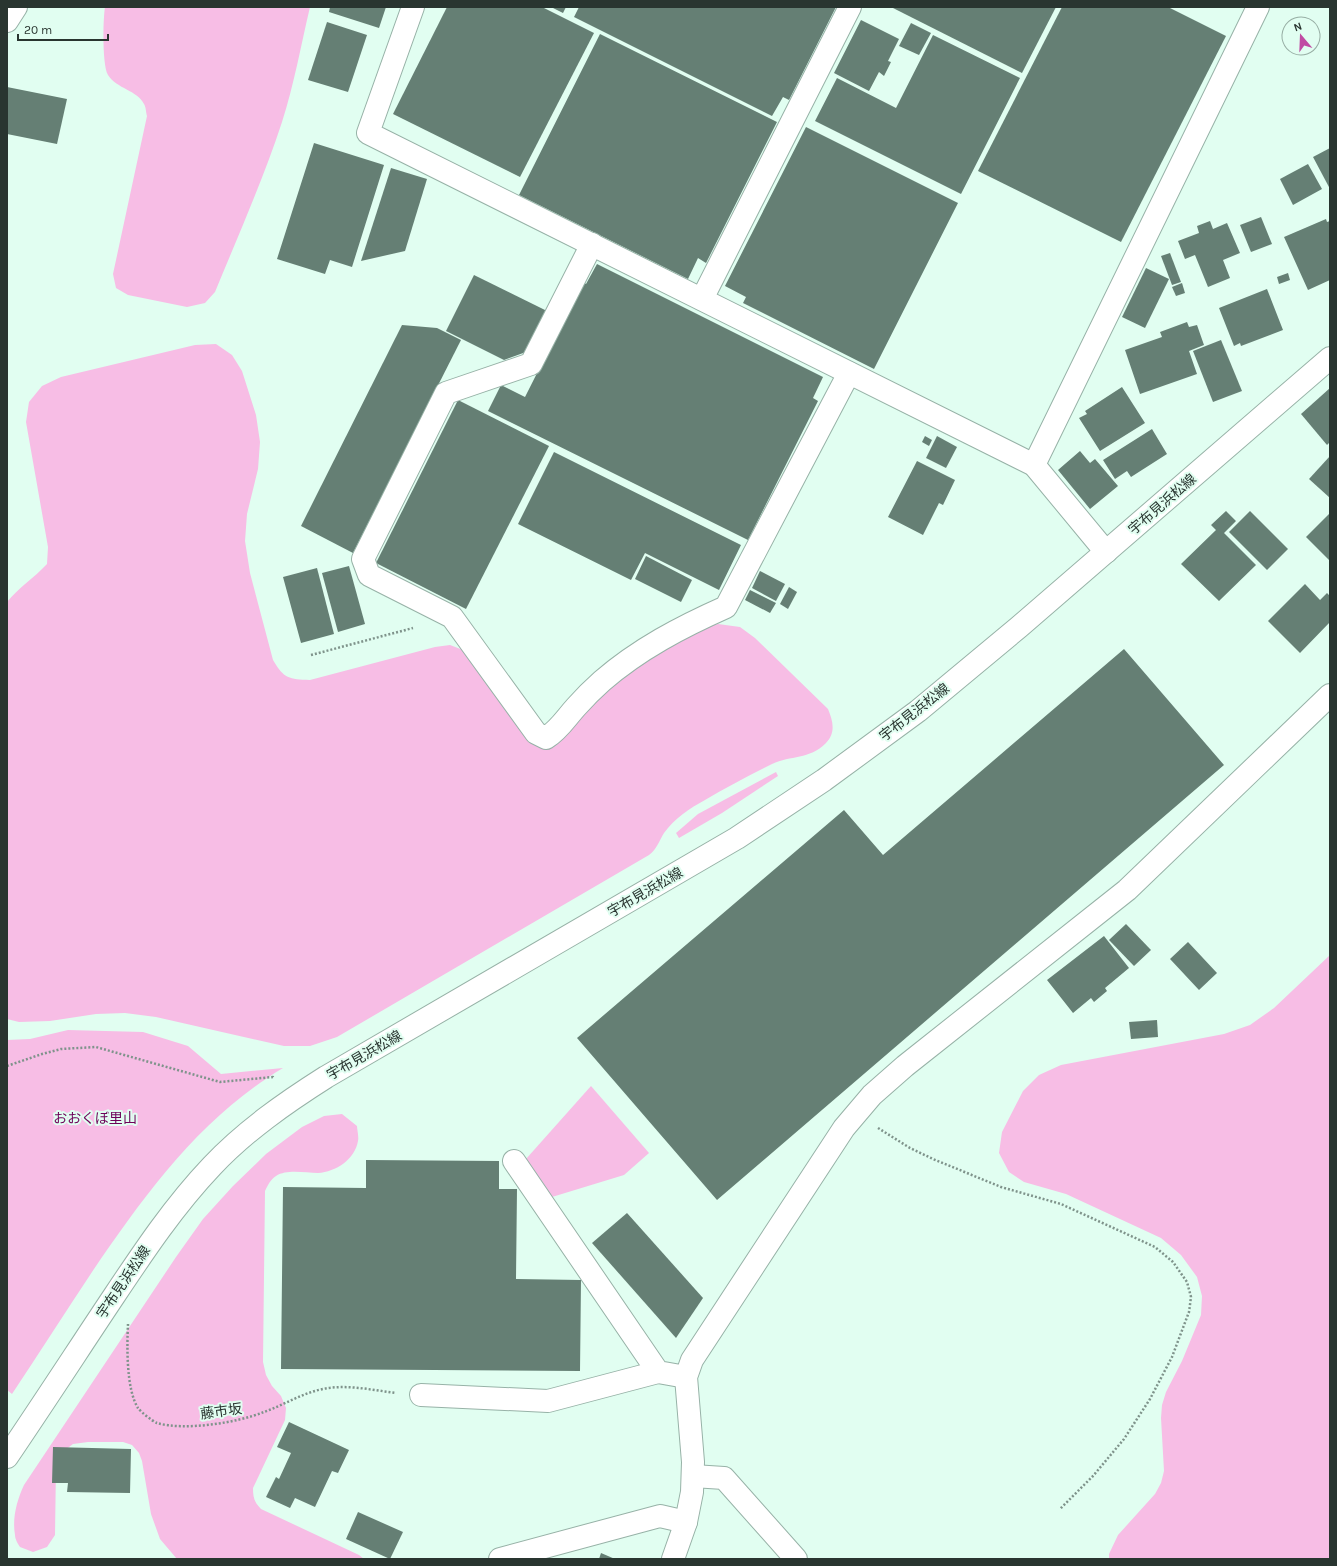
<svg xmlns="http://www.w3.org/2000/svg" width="1337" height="1566" font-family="Karla,'Noto Sans JP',sans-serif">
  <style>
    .green { fill: #f7bde5 }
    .building { fill: #657f74 }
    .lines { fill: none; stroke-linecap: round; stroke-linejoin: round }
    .minor-casing { stroke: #97b2a7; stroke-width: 24 }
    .secondary-casing { stroke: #97b2a7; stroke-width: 24 }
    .path { stroke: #7f938b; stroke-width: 2.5; stroke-dasharray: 2 2; stroke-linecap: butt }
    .minor { stroke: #fff; stroke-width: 22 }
    .secondary { stroke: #fff; stroke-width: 22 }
    .labels { text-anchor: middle; stroke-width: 4; stroke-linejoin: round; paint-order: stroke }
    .street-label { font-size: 14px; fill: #293530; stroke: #e1fef1 }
    .park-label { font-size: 14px; fill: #6d0259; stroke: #e1fef1 }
  </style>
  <rect width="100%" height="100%" fill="#e1fef1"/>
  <!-- green -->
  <g class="green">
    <path d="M 105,7 L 310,7 C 301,45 294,85 282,122 C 263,180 238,236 215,292 L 205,303 L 187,307 L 128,295 L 116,288 L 113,274 L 147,116 C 146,113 146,107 144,104 C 137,90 117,89 108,75 C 102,65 103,19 105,7 Z"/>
    <path d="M 216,344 L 232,355 L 242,371 L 256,415 L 260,442 L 258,469 L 247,514 L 245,541 L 250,573 L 273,660 C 284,679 289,679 310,680 L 435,647 L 450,645 L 463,650 L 530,740 L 583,714 L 608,689 L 636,666 L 697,630 L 718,624 L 740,627 L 755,638 L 828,709 C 833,721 836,733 826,743 C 809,760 791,755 772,764 C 750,775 727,787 705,800 C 690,808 674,819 664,833 C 659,841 657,849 649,855 L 337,1037 L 310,1046 L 284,1046 L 156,1017 L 125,1013 L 96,1014 L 50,1021 L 19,1022 L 7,1019 L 7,602 C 18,588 34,578 47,564 L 48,547 L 26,422 L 29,402 L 42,386 L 61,377 L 195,345 Z"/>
    <path d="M 776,772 L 778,776 L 722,813 L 679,838 L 676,833 L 698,814 Z"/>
    <path d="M 1330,955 L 1330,1559 L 1109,1559 L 1109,1554 L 1118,1535 L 1155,1494 L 1161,1483 L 1164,1471 L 1161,1418 L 1162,1405 L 1166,1392 L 1182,1361 L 1201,1315 L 1202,1296 L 1197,1277 L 1181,1255 L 1161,1238 L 1066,1194 L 1024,1182 L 1009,1172 L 999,1153 L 1002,1132 L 1023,1091 L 1039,1075 L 1061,1065 L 1224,1034 L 1250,1025 L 1274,1008 Z"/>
    <path d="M 68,1030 L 143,1032 L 188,1046 L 221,1074 L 283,1068 C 200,1118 146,1193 92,1272 C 65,1313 39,1353 12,1394 L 7,1390 L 7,1040 L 30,1039 Z"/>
    <path d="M 591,1086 L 649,1153 L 624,1175 L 552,1197 L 526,1159 Z"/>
    <path d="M 342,1114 L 357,1126 C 357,1130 359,1136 358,1141 C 355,1159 336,1172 318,1173 C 305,1173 287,1169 276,1176 C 270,1180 268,1185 265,1191 L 263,1362 L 266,1375 L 272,1386 L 281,1396 L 286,1408 L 285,1420 L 253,1488 C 253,1497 254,1502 261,1509 L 359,1555 L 364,1559 L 177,1559 L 160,1539 L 151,1514 L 142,1461 L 139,1453 L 132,1445 L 123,1442 L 88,1442 L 73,1444 L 61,1453 L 56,1466 L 55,1535 L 47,1547 L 33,1552 L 20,1547 C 18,1544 15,1539 15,1535 C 12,1518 17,1500 24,1485 L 176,1257 L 203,1219 L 233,1186 L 266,1154 L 302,1127 L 324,1116 Z"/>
  </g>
  <!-- building -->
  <g class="building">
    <path d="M 330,7 L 386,7 L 379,28 L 329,12 Z"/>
    <path d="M 447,7 L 542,7 L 594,33 L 520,177 L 393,114 Z"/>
    <path d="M 551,7 L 566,7 L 563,13 Z"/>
    <path d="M 579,7 L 836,7 L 789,100 L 783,97 L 772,116 L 574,17 Z"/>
    <path d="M 891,7 L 1056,7 L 1022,73 Z"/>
    <path d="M 1062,7 L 1168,7 L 1226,36 L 1121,242 L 978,171 Z"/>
    <path d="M 861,20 L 899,39 L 888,61 L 891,62 L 884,76 L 879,72 L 869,91 L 834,73 Z"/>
    <path d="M 327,22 L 367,35 L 348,92 L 308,80 Z"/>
    <path d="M 911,23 L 931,33 L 919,55 L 899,46 Z"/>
    <path d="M 600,34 L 777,122 L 706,263 L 698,258 L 688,279 L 519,195 Z"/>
    <path d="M 933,35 L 1020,78 L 961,194 L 815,121 L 837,78 L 896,108 Z"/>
    <path d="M 7,87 L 67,99 L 57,144 L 7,134 Z"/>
    <path d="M 806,127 L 958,203 L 874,369 L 743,303 L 746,297 L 725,286 Z"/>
    <path d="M 314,143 L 384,165 L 352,267 L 330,260 L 325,274 L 277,259 Z"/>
    <path d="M 1330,148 L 1330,189 L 1313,157 Z"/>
    <path d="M 1308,164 L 1322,189 L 1293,205 L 1280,179 Z"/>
    <path d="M 391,168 L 427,179 L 405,251 L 361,261 Z"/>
    <path d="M 1261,217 L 1272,244 L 1251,252 L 1240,225 Z"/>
    <path d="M 1326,219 L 1327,222 L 1330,221 L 1330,280 L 1308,290 L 1284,237 Z"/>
    <path d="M 1210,221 L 1213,229 L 1227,223 L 1240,253 L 1223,260 L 1230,278 L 1208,287 L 1195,255 L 1185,259 L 1178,241 L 1199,233 L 1197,226 Z"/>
    <path d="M 1170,253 L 1181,282 L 1172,285 L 1161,256 Z"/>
    <path d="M 597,264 L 823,377 L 813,398 L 818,401 L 748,540 L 488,411 L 501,385 L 525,397 L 583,282 L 586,284 Z"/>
    <path d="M 1146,268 L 1169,279 L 1145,328 L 1122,317 Z"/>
    <path d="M 1288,273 L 1290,280 L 1279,284 L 1277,277 Z"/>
    <path d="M 474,275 L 547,311 L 526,352 L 504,360 L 446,331 Z"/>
    <path d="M 1182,283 L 1185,293 L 1176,296 L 1172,287 Z"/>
    <path d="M 1267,289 L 1283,330 L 1241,346 L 1240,343 L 1234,346 L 1219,308 Z"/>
    <path d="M 1187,322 L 1189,327 L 1197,325 L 1204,345 L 1189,351 L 1197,374 L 1140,394 L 1125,350 L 1162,337 L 1160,332 Z"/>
    <path d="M 402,325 L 437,328 L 461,340 L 353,553 L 301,526 Z"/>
    <path d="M 1221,340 L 1242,391 L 1213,402 L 1193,351 Z"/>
    <path d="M 1122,387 L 1145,423 L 1100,451 L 1079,418 L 1087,414 L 1085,411 Z"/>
    <path d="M 1330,388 L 1330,442 L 1327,445 L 1301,414 Z"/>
    <path d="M 458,400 L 549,446 L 466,609 L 376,563 Z"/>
    <path d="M 1152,429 L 1167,454 L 1131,477 L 1127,471 L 1115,479 L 1103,460 Z"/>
    <path d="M 925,436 L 932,440 L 929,446 L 922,442 Z"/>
    <path d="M 937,436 L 957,447 L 946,468 L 926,458 Z"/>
    <path d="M 1080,451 L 1090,463 L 1095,459 L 1118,486 L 1090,509 L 1058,470 Z"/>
    <path d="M 554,452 L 741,545 L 719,590 L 645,553 L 631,580 L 518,524 Z"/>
    <path d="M 1330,456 L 1330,498 L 1309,479 Z"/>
    <path d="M 917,461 L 955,480 L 943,505 L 939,503 L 923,535 L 888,517 Z"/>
    <path d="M 1226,511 L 1236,521 L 1224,533 L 1256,565 L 1219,601 L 1181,564 L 1216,530 L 1211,525 Z"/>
    <path d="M 1250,511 L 1288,549 L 1267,570 L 1229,532 Z"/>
    <path d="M 1330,513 L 1330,561 L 1306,537 Z"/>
    <path d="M 646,556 L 692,580 L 681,602 L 635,579 Z"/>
    <path d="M 349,566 L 365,624 L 338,632 L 322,573 Z"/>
    <path d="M 317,568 L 334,634 L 301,643 L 283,577 Z"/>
    <path d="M 760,571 L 785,584 L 776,601 L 752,588 Z"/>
    <path d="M 1305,584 L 1320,600 L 1327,593 L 1330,596 L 1330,622 L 1300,653 L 1268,621 Z"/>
    <path d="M 789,587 L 797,592 L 788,609 L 780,604 Z"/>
    <path d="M 750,590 L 776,603 L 770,613 L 745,600 Z"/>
    <path d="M 1124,649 L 1224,765 L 717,1200 L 577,1038 L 844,810 L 883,855 Z"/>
    <path d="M 1126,924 L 1151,950 L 1134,966 L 1109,940 Z"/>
    <path d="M 1104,936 L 1129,968 L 1105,988 L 1107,991 L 1094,1002 L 1091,998 L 1073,1013 L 1047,980 Z"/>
    <path d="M 1188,942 L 1217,973 L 1199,990 L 1170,959 Z"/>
    <path d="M 1157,1020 L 1158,1037 L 1131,1039 L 1129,1022 Z"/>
    <path d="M 366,1160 L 499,1161 L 499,1189 L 517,1189 L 516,1279 L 581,1280 L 580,1371 L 281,1369 L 283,1187 L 366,1188 Z"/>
    <path d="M 627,1213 L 703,1298 L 676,1338 L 592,1243 Z"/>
    <path d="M 289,1422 L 349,1450 L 338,1473 L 332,1471 L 315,1507 L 295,1498 L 290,1508 L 266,1497 L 276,1477 L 279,1479 L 291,1453 L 277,1447 Z"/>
    <path d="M 53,1447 L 131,1449 L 130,1493 L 67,1492 L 68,1483 L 52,1483 Z"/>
    <path d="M 358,1512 L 403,1532 L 390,1559 L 346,1539 Z"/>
    <path d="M 601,1553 L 615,1559 L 599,1559 Z"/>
  </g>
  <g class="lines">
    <!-- minor casing -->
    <g class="minor-casing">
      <g id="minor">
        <path d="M 413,7 L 368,133 L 1034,465 L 1106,552"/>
        <path d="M 7,21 L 16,7"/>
        <path d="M 592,244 L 531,364 L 446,393 L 363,559 L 369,575 L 452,617 L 536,733 L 546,738 C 559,730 566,718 576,707 C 584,698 593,689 602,681 C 639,649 681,627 726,607 L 849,373"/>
        <path d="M 702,299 L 850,7"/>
        <path d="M 1034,465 L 1258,7"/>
        <path d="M 514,1161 L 658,1372 L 686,1377"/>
        <path d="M 421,1395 L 548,1401 L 658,1372"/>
        <path d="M 693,1476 L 724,1478 L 796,1559"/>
        <path d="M 500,1559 L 660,1516 L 686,1522"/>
        <path d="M 673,1559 L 686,1522 L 692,1492 L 693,1462 L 686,1377 L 692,1360 L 844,1128 L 872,1095 L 905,1066 L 1127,890 L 1330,695"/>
      </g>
    </g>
    <!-- secondary casing -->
    <g class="secondary-casing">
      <path id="secondary" d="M 7,1457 C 43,1404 78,1350 114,1296 C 144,1251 174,1206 212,1166 C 245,1131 285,1103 326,1077 L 737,838 L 824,780 L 918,711 L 1019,627 L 1330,358"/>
    </g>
    <!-- path -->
    <g class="path">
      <path d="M 311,655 L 413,628"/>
      <path d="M 7,1066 L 42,1054 L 61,1049 L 96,1047 L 220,1082 L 273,1077 L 274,1079"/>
      <path d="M 878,1128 L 910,1148 L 933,1159 L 1001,1187 L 1061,1204 L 1155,1247 L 1173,1262 L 1187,1282 L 1191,1297 L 1189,1312 L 1172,1357 L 1150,1399 L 1124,1439 L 1093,1476 L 1060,1509"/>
      <path d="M 128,1324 C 127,1346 126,1389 138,1408 C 141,1412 152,1421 157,1423 C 185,1431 236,1423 264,1412 C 284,1405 302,1393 323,1389 C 346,1384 372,1390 396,1393"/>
    </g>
    <!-- minor -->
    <use href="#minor" class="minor"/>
    <!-- secondary -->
    <use href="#secondary" class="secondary"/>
  </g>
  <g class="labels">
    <!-- street labels -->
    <g class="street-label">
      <text transform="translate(1162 504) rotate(-41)" y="5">宇布見浜松線</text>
      <text transform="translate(914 712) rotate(-38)" y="5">宇布見浜松線</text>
      <text transform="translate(645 892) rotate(-30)" y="5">宇布見浜松線</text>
      <text transform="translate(364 1055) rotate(-30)" y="5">宇布見浜松線</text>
      <text transform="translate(123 1282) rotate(-56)" y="5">宇布見浜松線</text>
      <text transform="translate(221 1411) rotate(-8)" y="5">藤市坂</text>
    </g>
    <!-- park labels -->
    <g class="park-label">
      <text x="95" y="1123">おおくぼ里山</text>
    </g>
  </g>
  <!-- border -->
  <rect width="1337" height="1566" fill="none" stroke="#293530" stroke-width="16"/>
  <!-- north arrow -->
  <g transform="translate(1301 36) rotate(341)"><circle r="19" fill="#e1fef1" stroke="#97aea4"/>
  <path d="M0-3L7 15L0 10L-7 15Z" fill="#c04ba3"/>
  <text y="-6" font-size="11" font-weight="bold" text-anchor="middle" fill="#293530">N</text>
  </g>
  <!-- scale -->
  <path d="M18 34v6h90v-6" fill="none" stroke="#293530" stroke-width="2"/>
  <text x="24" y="34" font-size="12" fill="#293530" stroke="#e1fef1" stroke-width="3" paint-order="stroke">20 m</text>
</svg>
